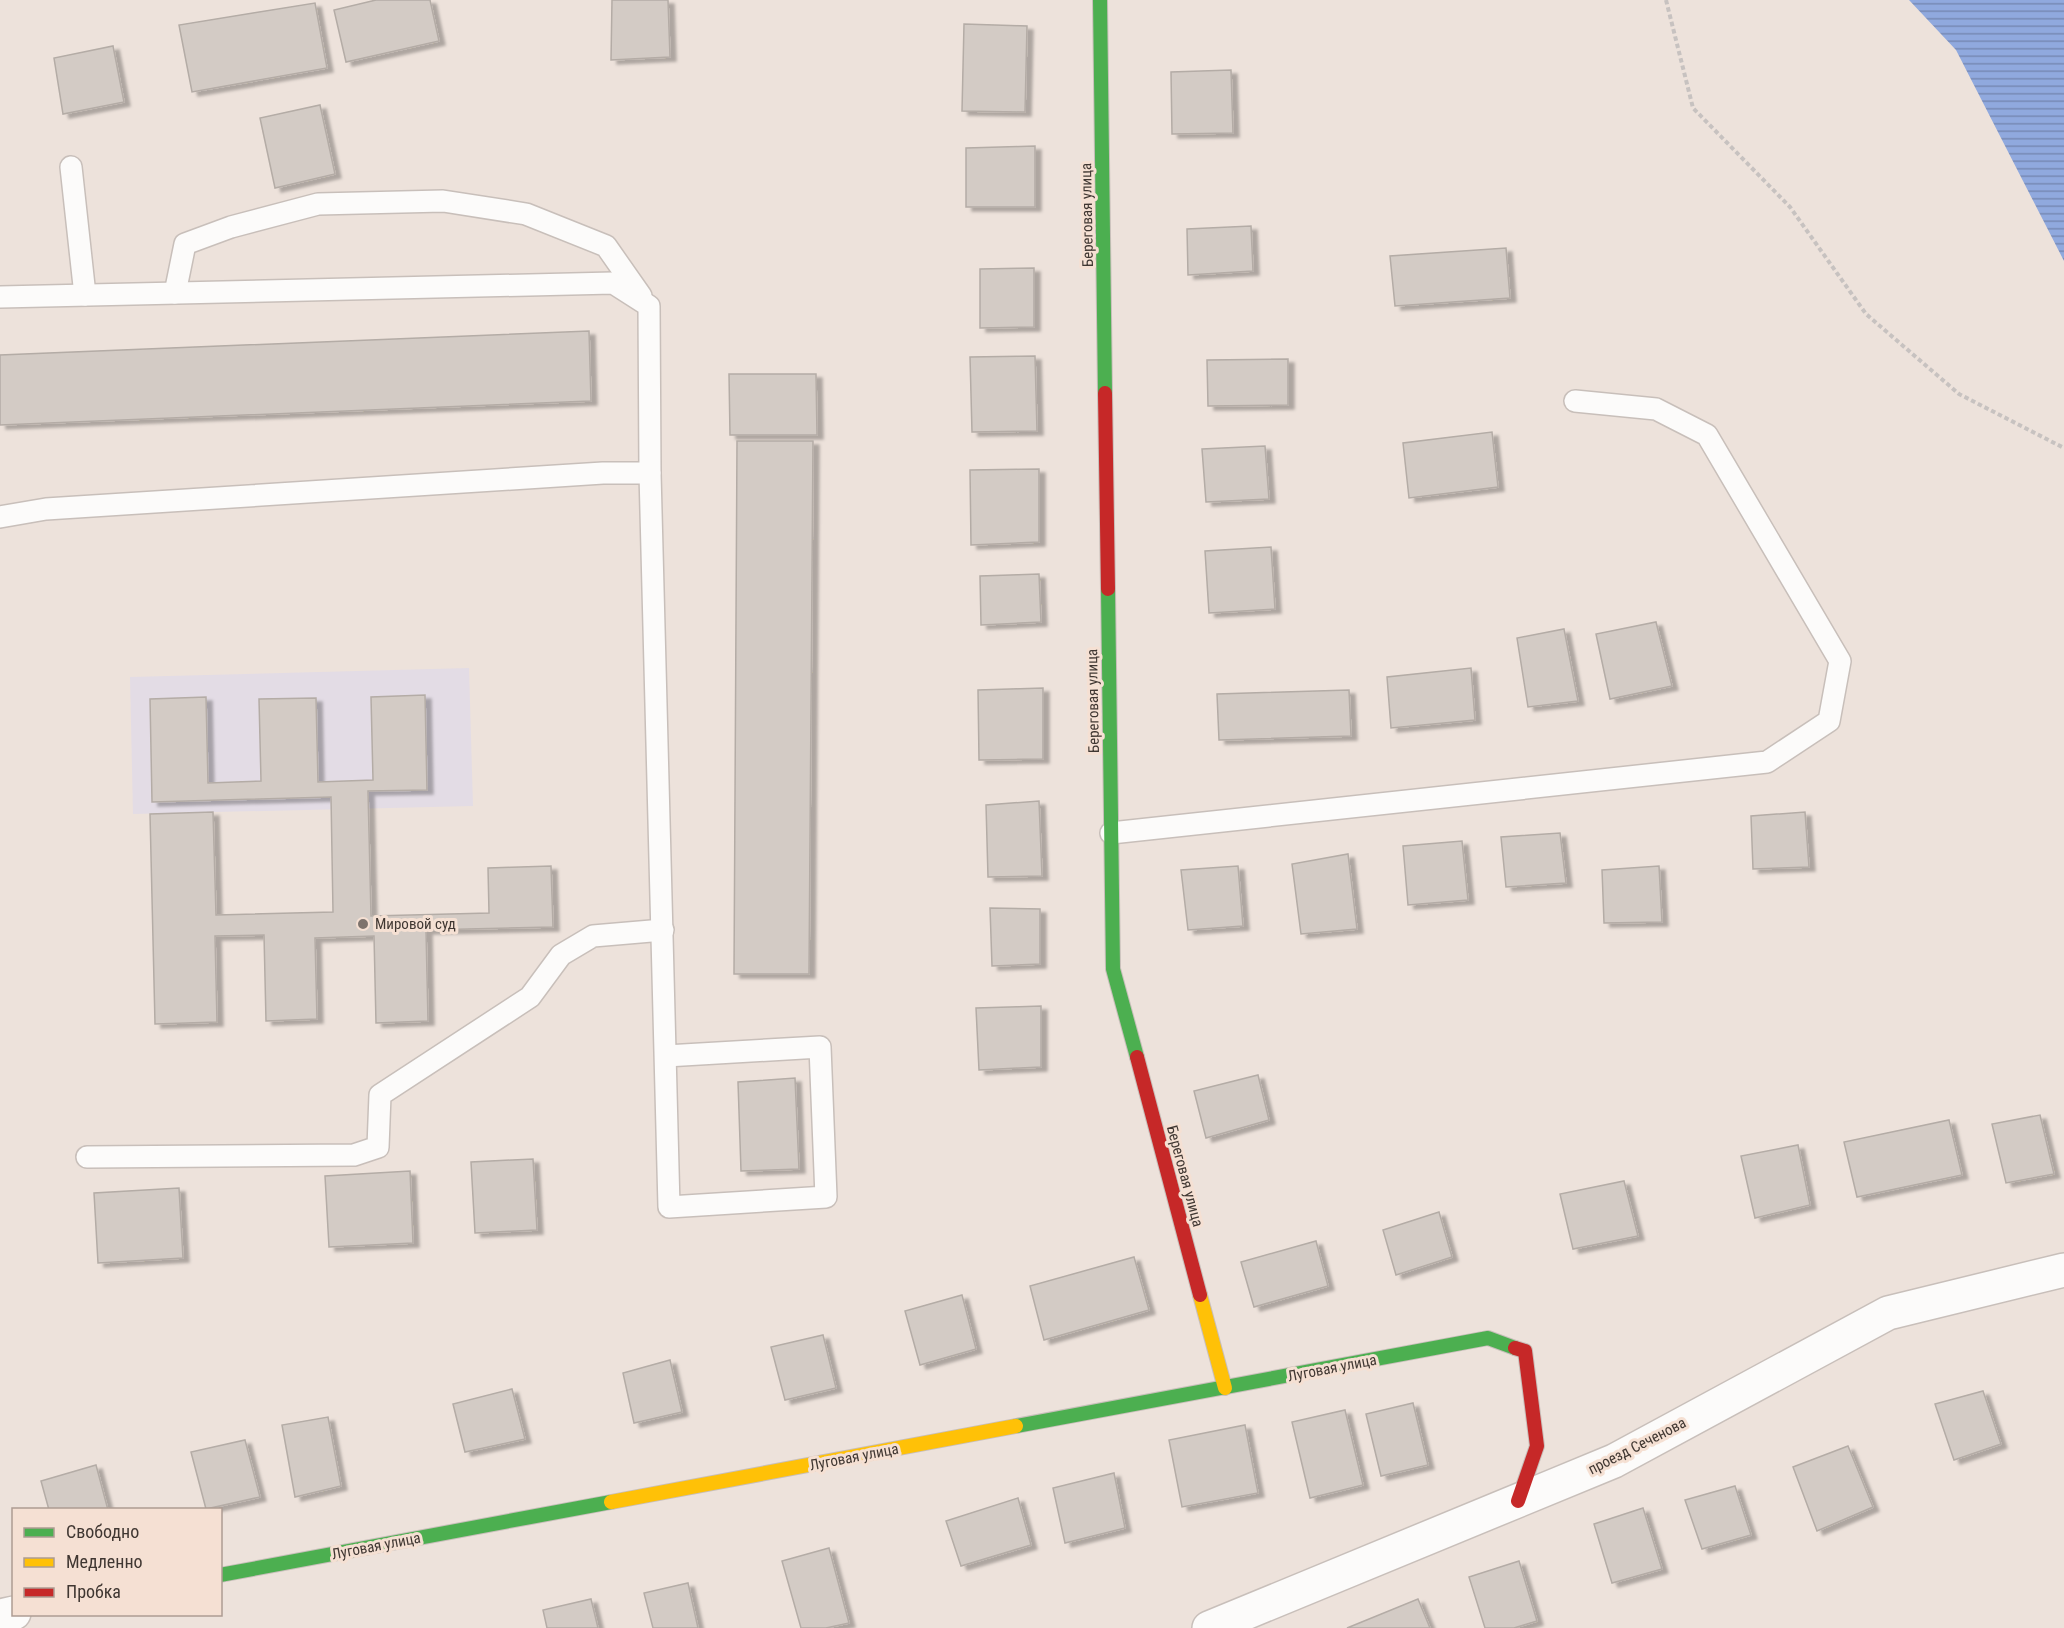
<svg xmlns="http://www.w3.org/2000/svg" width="2064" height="1628" font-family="'Roboto Condensed',sans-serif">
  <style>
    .education { fill: #e3dce5 }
    .water { fill: url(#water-rules) }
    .building { fill: #d3cbc5; stroke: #b4aca6; stroke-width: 1.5; filter: url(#shadow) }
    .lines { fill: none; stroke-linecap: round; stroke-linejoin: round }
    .lane-casing { stroke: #c8bfba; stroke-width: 24 }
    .street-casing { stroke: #c8bfba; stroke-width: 36 }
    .fast-casing { stroke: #c8bfba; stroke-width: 16 }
    .slow-casing { stroke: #c8bfba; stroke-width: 16 }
    .jam-casing { stroke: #c8bfba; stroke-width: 16 }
    .path { stroke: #c7c2c0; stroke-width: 4; stroke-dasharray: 4.5 3; stroke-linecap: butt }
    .lane { stroke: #fcfbfa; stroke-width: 21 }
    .street { stroke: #fcfbfa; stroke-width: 33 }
    .fast { stroke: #4caf50; stroke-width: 14 }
    .slow { stroke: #ffc107; stroke-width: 14 }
    .jam { stroke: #c62828; stroke-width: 14 }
    .poi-dot { fill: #7d736d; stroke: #f5e0d3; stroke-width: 2 }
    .labels { text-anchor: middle; stroke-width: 6; stroke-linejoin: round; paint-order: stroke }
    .street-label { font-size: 15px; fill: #403732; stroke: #f5e0d3 }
    .poi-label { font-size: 15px; fill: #403732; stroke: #f5e0d3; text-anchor: start }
  </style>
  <defs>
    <pattern id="water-rules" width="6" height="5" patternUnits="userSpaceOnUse" patternTransform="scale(1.5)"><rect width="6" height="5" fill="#90a9de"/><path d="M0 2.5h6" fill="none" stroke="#778ab5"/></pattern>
    <filter id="shadow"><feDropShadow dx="6" dy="4" stdDeviation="1.5" flood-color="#0004"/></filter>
  </defs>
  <rect width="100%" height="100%" fill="#ede2db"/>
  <!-- education -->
  <path class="education" d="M 469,668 L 473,806 L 133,814 L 130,677 Z"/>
  <!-- water -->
  <path class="water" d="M 1909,0 L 2064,0 L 2064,261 L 1956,50 Z"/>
  <!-- building -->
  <g class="building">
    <path d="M 376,0 L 430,0 L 439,41 L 346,62 L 334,10 Z"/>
    <path d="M 612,0 L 668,0 L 670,57 L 611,60 Z"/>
    <path d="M 315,3 L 327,68 L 192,92 L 179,25 Z"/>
    <path d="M 964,24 L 1027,26 L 1025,112 L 962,111 Z"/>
    <path d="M 113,46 L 124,102 L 63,114 L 54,58 Z"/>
    <path d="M 1231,70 L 1233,133 L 1172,134 L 1171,72 Z"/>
    <path d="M 320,105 L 335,174 L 275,188 L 260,118 Z"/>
    <path d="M 1035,146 L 1035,207 L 966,207 L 966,148 Z"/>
    <path d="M 1251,226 L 1253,271 L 1188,275 L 1187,229 Z"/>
    <path d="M 1506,248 L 1510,298 L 1395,306 L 1390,256 Z"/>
    <path d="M 1034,268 L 1034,327 L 980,328 L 980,269 Z"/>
    <path d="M 589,331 L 591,401 L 0,425 L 0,355 Z"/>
    <path d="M 1035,356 L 1037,431 L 972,432 L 970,357 Z"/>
    <path d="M 1288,359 L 1288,405 L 1208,406 L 1207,360 Z"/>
    <path d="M 729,374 L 816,374 L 817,435 L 730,435 Z"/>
    <path d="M 1492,432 L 1498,487 L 1409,498 L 1403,443 Z"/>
    <path d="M 737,441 L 813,441 L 809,974 L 734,974 Z"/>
    <path d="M 1265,446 L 1269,499 L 1206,502 L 1202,449 Z"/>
    <path d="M 1039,469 L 1039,542 L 971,545 L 970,470 Z"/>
    <path d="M 1271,547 L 1275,609 L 1209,613 L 1205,551 Z"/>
    <path d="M 1039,574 L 1041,622 L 981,625 L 980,576 Z"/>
    <path d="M 1656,622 L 1672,686 L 1610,699 L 1596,634 Z"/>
    <path d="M 1564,629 L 1578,701 L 1528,707 L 1517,638 Z"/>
    <path d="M 1471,668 L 1475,720 L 1391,728 L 1387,677 Z"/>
    <path d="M 1043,688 L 1043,759 L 979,760 L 978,690 Z"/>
    <path d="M 1349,690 L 1351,736 L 1219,740 L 1217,694 Z"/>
    <path d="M 425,695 L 427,790 L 368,791 L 371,916 L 489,913 L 488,868 L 551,866 L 553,927 L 426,930 L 428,1021 L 376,1023 L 374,936 L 315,938 L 317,1019 L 266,1021 L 264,935 L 215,936 L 217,1022 L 155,1024 L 150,814 L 213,812 L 216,915 L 333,912 L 331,797 L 152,802 L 150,699 L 206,697 L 208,783 L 261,781 L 259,699 L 316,698 L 318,782 L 373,780 L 371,697 Z"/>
    <path d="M 1039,801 L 1042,876 L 988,877 L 986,805 Z"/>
    <path d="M 1805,812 L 1809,867 L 1753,869 L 1751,816 Z"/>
    <path d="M 1560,833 L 1566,883 L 1506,887 L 1501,837 Z"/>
    <path d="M 1462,841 L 1468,900 L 1408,905 L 1403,846 Z"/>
    <path d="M 1348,854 L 1357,929 L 1301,934 L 1292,864 Z"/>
    <path d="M 1238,866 L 1243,926 L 1188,930 L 1181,870 Z"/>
    <path d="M 1659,866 L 1662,922 L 1604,923 L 1602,870 Z"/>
    <path d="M 990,908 L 1040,909 L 1040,964 L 992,966 Z"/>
    <path d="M 1041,1006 L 1041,1067 L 979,1070 L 976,1008 Z"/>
    <path d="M 1258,1075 L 1269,1120 L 1206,1138 L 1194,1091 Z"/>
    <path d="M 795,1078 L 799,1169 L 741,1171 L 738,1082 Z"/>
    <path d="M 2040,1115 L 2054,1174 L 2006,1183 L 1992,1124 Z"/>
    <path d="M 1949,1120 L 1962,1175 L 1857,1197 L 1844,1142 Z"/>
    <path d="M 1798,1145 L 1810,1205 L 1755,1218 L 1741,1156 Z"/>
    <path d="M 533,1159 L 537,1230 L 475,1233 L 471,1162 Z"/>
    <path d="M 410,1171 L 413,1243 L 329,1247 L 325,1176 Z"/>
    <path d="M 1624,1181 L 1638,1236 L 1573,1249 L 1560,1194 Z"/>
    <path d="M 179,1188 L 183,1258 L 98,1263 L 94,1193 Z"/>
    <path d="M 1439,1212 L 1452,1257 L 1396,1275 L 1383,1230 Z"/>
    <path d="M 1316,1241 L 1328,1286 L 1254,1307 L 1241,1262 Z"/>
    <path d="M 1134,1257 L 1149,1310 L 1044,1340 L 1030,1286 Z"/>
    <path d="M 962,1295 L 976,1349 L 920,1365 L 905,1311 Z"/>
    <path d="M 823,1335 L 836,1388 L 785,1400 L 771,1347 Z"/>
    <path d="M 670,1360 L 682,1412 L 634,1423 L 623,1373 Z"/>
    <path d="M 512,1389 L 525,1439 L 465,1452 L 453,1404 Z"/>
    <path d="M 1983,1391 L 2001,1444 L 1954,1460 L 1935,1404 Z"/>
    <path d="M 1413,1403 L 1428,1465 L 1381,1476 L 1366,1414 Z"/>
    <path d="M 1345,1410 L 1363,1485 L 1310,1498 L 1292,1422 Z"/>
    <path d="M 328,1417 L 341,1486 L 295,1497 L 282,1425 Z"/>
    <path d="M 1245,1425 L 1258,1493 L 1182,1507 L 1169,1440 Z"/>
    <path d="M 245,1440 L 260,1497 L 206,1509 L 191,1452 Z"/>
    <path d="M 1848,1446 L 1873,1507 L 1817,1531 L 1793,1467 Z"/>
    <path d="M 96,1465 L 108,1510 L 49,1510 L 41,1481 Z"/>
    <path d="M 1114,1473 L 1125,1528 L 1065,1543 L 1053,1488 Z"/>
    <path d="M 1735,1486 L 1751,1535 L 1702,1549 L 1685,1500 Z"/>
    <path d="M 1018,1498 L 1031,1545 L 961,1566 L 946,1521 Z"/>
    <path d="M 1643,1508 L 1662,1569 L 1612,1583 L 1594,1524 Z"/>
    <path d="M 829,1548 L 849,1623 L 826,1628 L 801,1628 L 782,1561 Z"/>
    <path d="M 1519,1561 L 1537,1621 L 1514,1628 L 1485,1628 L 1469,1577 Z"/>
    <path d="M 688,1583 L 698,1628 L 653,1628 L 644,1593 Z"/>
    <path d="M 591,1599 L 598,1628 L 547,1628 L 543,1610 Z"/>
    <path d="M 1418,1599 L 1430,1628 L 1347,1628 Z"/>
  </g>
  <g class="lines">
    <!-- lane casing -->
    <g class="lane-casing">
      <g id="lane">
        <path d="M 71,167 L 85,295"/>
        <path d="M 175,293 L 185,244 L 231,227 L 318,204 L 443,201 L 526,214 L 606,246 L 641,296"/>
        <path d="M 0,297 L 613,283 L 649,306 L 650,473"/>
        <path d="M 0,517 L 46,509 L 603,473 L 650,473 L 669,1207 L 826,1197 L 820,1047 L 666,1056"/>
        <path d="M 1111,833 L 1767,762 L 1829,721 L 1840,661 L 1707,435 L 1656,409 L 1575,401"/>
        <path d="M 87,1157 L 354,1155 L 378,1147 L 380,1095 L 530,997 L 561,955 L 593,936 L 663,930"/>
      </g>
    </g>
    <!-- street casing -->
    <g class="street-casing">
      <g id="street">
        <path d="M 0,1616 L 14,1613"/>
        <path d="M 1209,1628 L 1614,1461 L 1888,1313 L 2064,1270"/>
      </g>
    </g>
    <!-- fast casing -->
    <g class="fast-casing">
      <g id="fast">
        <path d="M 1100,0 L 1105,393"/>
        <path d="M 1108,589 L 1113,969 L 1137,1057"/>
        <path d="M 1016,1426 L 1488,1338 L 1515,1348"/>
        <path d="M 220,1575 L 611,1502"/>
      </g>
    </g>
    <!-- slow casing -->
    <g class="slow-casing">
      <g id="slow">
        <path d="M 1200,1295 L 1225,1388"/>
        <path d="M 611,1502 L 1016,1426"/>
      </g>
    </g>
    <!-- jam casing -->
    <g class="jam-casing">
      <g id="jam">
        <path d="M 1105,393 L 1108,589"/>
        <path d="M 1137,1057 L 1200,1295"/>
        <path d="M 1515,1348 L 1525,1351 L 1537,1446 L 1518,1501"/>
      </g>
    </g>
    <!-- path -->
    <path class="path" d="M 1666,0 L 1693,108 L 1790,207 L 1866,314 L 1959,394 L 2064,448"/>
    <!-- lane -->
    <use href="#lane" class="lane"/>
    <!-- street -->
    <use href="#street" class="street"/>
    <!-- fast -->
    <use href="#fast" class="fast"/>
    <!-- slow -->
    <use href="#slow" class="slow"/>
    <!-- jam -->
    <use href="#jam" class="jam"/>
  </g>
  <!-- markers -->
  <circle class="poi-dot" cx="363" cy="924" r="6"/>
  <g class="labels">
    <!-- street labels -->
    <g class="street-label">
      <text transform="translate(1087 215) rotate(-91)" y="5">Береговая улица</text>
      <text transform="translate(1093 701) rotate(-91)" y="5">Береговая улица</text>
      <text transform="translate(1185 1176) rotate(75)" y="5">Береговая улица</text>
      <text transform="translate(1332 1368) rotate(-11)" y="5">Луговая улица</text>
      <text transform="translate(1637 1446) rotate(-27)" y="5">проезд Сеченова</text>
      <text transform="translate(854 1457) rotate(-11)" y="5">Луговая улица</text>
      <text transform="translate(376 1546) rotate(-11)" y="5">Луговая улица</text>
    </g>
    <!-- poi labels -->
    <g class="poi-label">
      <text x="375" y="929">Мировой суд</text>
    </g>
  </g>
  <!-- legend -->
  <rect x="12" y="1508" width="210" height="108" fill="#f5e0d3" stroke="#ad9c93" stroke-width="1.5"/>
  <rect x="24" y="1528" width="30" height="9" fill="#4caf50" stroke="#ad9c93" stroke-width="1.5"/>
  <text x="66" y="1538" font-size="18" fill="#403732">Свободно</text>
  <rect x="24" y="1558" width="30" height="9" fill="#ffc107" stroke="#ad9c93" stroke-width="1.5"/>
  <text x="66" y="1568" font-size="18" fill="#403732">Медленно</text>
  <rect x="24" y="1588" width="30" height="9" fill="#c62828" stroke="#ad9c93" stroke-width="1.5"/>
  <text x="66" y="1598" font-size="18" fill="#403732">Пробка</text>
</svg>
